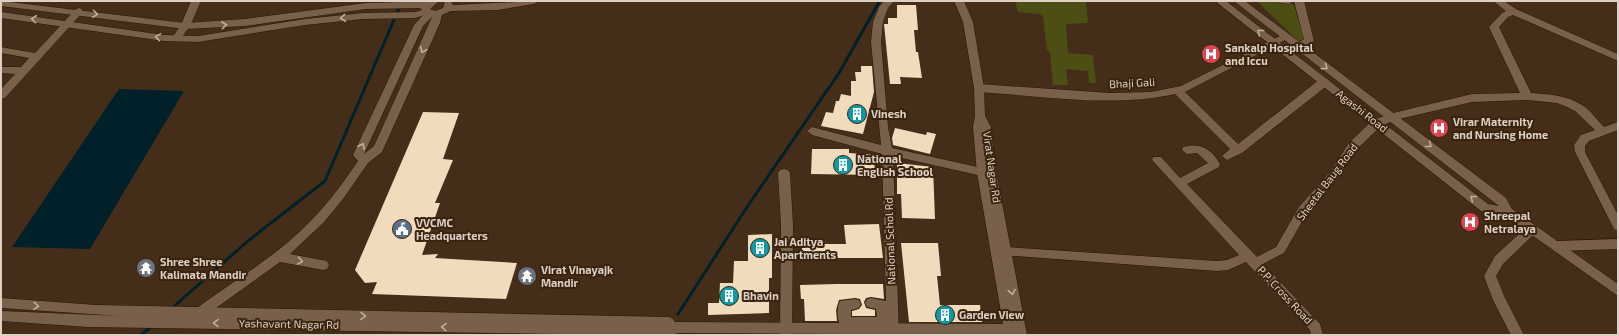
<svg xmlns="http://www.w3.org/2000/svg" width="1619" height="336" font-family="'Exo 2',sans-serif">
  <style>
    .green { fill: #4c4e13 }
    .water { fill: #00212a }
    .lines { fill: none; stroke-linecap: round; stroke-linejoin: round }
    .stream { stroke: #00212a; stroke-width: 3 }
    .building { fill: #f0dbbd }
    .minor-casing { stroke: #291502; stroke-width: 1 }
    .tertiary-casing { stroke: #291502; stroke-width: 1 }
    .minor { fill: #78604a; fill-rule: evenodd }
    .tertiary { fill: #78604a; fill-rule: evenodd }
    .oneway { stroke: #bfae9f }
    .labels { text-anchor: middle; stroke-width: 4; stroke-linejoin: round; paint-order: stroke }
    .poi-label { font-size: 11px; font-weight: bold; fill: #ded0c4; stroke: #39240f; text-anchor: start }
    .street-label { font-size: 11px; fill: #ded0c4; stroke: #39240f }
  </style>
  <rect width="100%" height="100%" fill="#442e19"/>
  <!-- green -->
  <g class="green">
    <path d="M 1015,1 L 1086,1 L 1088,23 L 1066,24 L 1068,53 L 1093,55 L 1096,83 L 1089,83 L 1088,71 L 1066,69 L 1068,85 L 1053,85 L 1050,53 L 1047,50 L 1043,16 L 1039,14 L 1018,12 Z"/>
    <path d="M 1257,1 C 1270,1 1287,0 1298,7 L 1305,39 L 1298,41 Z"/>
  </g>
  <!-- water -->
  <path class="water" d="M 119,89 L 184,91 L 90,249 L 12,247 Z"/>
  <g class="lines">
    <!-- stream -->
    <g class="stream">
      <path d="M 171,309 L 249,240 L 325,181 L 402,1"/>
      <path d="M 678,314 L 747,207 L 839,73 L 879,2"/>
      <path d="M 141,335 L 152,326"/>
    </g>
  </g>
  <!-- building -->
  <g class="building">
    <path d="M 897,5 L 916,5 L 918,30 L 914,30 L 916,52 L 918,52 L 922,78 L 900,77 L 901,84 L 890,84 L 884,24 L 888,24 L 888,18 L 897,18 Z"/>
    <path d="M 861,66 L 872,66 L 874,92 L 863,134 L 821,126 L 826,112 L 833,113 L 836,101 L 839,101 L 841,94 L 851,96 L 851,81 L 856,81 L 855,72 L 861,72 Z"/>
    <path d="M 423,112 L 459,113 L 443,159 L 453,160 L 435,203 L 440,203 L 422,255 L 438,254 L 435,258 L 517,263 L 506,299 L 372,294 L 377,282 L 365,283 L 355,270 Z"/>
    <path d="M 895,128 L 926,135 L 927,132 L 936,134 L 930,154 L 893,145 L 892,138 Z"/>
    <path d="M 812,149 L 849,149 L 849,153 L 874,155 L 875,175 L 811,174 Z"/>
    <path d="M 897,163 L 933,167 L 935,219 L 902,218 L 901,194 L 897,194 Z"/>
    <path d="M 879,224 L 883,258 L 802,258 L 802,247 L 813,247 L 813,244 L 846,244 L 844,225 Z"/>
    <path d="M 772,234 L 772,278 L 769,278 L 769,313 L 708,315 L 708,303 L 719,303 L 720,283 L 733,283 L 734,261 L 748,261 L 748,235 Z"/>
    <path d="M 901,243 L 938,243 L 941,276 L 937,276 L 940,305 L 980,305 L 982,322 L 909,322 Z"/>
    <path d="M 836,284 L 883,284 L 884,299 L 871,297 L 866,298 L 864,302 L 866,308 L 875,310 L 875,316 L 852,316 L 852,311 L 859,309 L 862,305 L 860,299 L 855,298 L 839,300 L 836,310 L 837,321 L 805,321 L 804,299 L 801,299 L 800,285 Z"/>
  </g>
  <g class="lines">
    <!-- minor casing -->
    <g class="minor-casing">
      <g id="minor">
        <path d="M 191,1 L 201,1 L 190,26 L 179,41 L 173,41 L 171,39 L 181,25 Z"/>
        <path d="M 884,1 L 894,1 L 888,8 L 883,22 L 881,42 L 888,127 L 892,148 L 991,170 L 995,171 L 997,174 L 995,177 L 991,178 L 893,156 L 899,335 L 887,335 L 886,327 L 882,329 L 845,329 L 841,327 C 837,320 836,308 840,301 L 855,299 L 859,300 L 861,304 L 859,308 L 851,310 L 851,317 L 877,317 L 876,309 L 867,307 L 865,303 L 867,299 L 871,298 L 886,301 L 882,154 L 812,135 L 807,131 L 812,127 L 881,145 L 871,42 L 873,22 L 879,7 Z"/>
        <path d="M 1278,1 L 1294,1 L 1289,4 L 1280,3 Z"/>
        <path d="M 1294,1 L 1304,1 L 1314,41 L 1302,47 L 1297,44 L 1304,39 Z"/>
        <path d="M 1493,1 L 1504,1 L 1516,9 L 1618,54 L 1618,61 L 1513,15 L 1508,17 L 1499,27 L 1531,93 C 1548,94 1566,95 1582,105 C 1590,110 1597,120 1604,127 L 1618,122 L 1618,130 L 1589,141 L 1585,146 L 1585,152 L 1618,215 L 1618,231 L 1614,229 L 1575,152 L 1574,145 L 1581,135 L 1595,130 L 1575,111 L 1567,107 L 1557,103 L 1527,100 L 1472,102 L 1395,120 L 1381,126 L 1357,149 L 1338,178 L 1307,213 L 1284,253 L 1263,264 L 1320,324 L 1323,335 L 1311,335 L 1310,330 L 1246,262 L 1228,270 L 1217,271 L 1001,255 L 999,252 L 1001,249 L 1005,247 L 1217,261 L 1227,260 L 1239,255 L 1152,160 L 1153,157 L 1161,157 L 1180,178 L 1208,163 L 1197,153 L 1187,154 L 1182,150 L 1183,147 C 1200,142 1212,149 1220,164 L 1219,167 L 1187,184 L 1257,257 L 1276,247 L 1299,207 L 1330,172 L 1349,143 L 1373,120 L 1393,113 L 1472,94 L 1520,93 L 1489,27 L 1502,13 L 1506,11 Z"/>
        <path d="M 79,8 L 82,9 L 82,13 L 5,98 L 1,99 L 1,89 L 15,74 L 1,73 L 1,67 L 21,67 L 29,58 L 1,53 L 1,47 L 35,53 L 76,9 Z"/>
        <path d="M 429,11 L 433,13 L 440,12 L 442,14 L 440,23 L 382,152 L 368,163 L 343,199 L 324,222 L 290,254 L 327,261 L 329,265 L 327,269 L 323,270 L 280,262 L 205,316 L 201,317 L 197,316 L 195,312 L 197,308 C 229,284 265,263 295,236 C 320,214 340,188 358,161 L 353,155 L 414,25 L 426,12 ZM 432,17 L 374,146 L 364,154 L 423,26 Z"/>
        <path d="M 1284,34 L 1287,35 L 1289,37 L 1287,39 L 1185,92 L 1238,144 L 1320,79 L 1328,79 L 1329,82 L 1328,85 L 1242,153 L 1227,160 L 1222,156 L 1230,149 L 1175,94 C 1113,108 1043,96 979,92 L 974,88 L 979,84 L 1110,93 L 1151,92 L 1181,86 Z"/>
        <path d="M 784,169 L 788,170 L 790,173 L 793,225 L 792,335 L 780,335 L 781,225 L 778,173 L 780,170 Z"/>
        <path d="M 1532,224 L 1536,226 L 1538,229 L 1536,232 L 1503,264 L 1496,276 L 1505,298 L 1524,335 L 1511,335 L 1493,300 L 1484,276 L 1495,256 L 1528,226 Z"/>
        <path d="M 1618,239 L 1618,249 L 1557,251 L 1553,249 L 1551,246 L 1553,243 L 1557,241 Z"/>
      </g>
    </g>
    <!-- tertiary casing -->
    <g class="tertiary-casing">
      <g id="tertiary">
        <path d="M 1,1 L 185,23 L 245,19 L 366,3 L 439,1 L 430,9 L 435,11 L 443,8 L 445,1 L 451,1 L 453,5 L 539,1 L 534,4 L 498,10 L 451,11 L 437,17 L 425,15 L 415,18 L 363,19 L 305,25 L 198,42 L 164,41 L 1,18 L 1,12 L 164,35 L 198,36 L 305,19 L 363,13 L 415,12 L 422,10 L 420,8 L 366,9 L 245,26 L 185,29 L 1,6 Z"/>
        <path d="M 954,1 L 964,1 L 973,22 L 984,88 L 985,116 L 991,127 L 994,160 L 1027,335 L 679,333 L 670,335 L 630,335 L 88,327 L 1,321 L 1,311 L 120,316 L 1,308 L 1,298 L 96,305 L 669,317 L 673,319 L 675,322 L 1003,324 L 977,173 L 973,127 L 975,116 L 974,88 L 963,22 Z"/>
        <path d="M 1215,1 L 1226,1 L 1488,204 L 1499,206 L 1234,1 L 1245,1 L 1506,198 L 1512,209 L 1618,284 L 1618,296 L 1505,216 L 1481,211 Z"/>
      </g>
    </g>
    <!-- minor -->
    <use href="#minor" class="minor"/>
    <!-- tertiary -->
    <use href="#tertiary" class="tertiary"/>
  </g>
  <!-- one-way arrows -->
  <defs><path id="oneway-chevron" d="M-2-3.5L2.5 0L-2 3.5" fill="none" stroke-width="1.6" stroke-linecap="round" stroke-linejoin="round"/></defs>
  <g class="oneway">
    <use href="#oneway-chevron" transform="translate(95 14) rotate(8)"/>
    <use href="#oneway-chevron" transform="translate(343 18) rotate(174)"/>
    <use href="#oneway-chevron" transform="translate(34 19) rotate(-173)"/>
    <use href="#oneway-chevron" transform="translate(224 25) rotate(-6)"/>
    <use href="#oneway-chevron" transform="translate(1260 32) rotate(-142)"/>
    <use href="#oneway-chevron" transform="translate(158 37) rotate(-171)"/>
    <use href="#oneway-chevron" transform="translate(423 50) rotate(114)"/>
    <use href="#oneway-chevron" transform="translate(1325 67) rotate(37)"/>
    <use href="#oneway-chevron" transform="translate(1429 145) rotate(38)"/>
    <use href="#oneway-chevron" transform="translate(362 146) rotate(-65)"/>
    <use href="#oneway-chevron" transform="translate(1473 198) rotate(-142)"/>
    <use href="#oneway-chevron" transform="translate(300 261) rotate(10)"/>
    <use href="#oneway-chevron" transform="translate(1012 292) rotate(80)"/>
    <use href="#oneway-chevron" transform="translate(36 306) rotate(5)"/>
    <use href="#oneway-chevron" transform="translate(363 316) rotate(1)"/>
    <use href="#oneway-chevron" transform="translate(216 323) rotate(-179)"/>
    <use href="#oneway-chevron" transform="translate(444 327) rotate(-179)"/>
  </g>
  <!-- icons -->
  <defs>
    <g id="hospital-disc" transform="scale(1)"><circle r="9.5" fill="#e0444e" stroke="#39240f"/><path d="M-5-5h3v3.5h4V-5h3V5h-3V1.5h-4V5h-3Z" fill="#fff"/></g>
    <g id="building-disc" transform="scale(1)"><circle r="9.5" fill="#0f9aa8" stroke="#39240f"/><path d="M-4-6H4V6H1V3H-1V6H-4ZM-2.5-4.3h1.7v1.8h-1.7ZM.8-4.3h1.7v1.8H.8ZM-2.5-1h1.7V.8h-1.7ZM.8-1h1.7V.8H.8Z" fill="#fff"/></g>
    <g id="civic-disc" transform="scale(1)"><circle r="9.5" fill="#5c6f8a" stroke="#39240f"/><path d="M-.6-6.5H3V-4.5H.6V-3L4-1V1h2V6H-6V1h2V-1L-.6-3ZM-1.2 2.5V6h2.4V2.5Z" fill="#fff"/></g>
    <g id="temple-disc" transform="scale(1)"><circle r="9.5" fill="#6b7280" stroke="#39240f"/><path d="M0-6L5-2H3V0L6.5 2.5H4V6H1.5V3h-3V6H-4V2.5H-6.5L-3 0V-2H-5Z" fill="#fff"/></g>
  </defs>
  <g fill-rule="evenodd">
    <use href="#hospital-disc" x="1211" y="54"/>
    <use href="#building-disc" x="857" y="114"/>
    <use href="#hospital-disc" x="1439" y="128"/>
    <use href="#building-disc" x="843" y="165"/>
    <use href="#hospital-disc" x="1470" y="222"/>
    <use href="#civic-disc" x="402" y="229"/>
    <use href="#building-disc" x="760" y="248"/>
    <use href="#temple-disc" x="146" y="268"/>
    <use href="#temple-disc" x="527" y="276"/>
    <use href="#building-disc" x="729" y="296"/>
    <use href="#building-disc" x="945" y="315"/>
  </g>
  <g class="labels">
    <!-- poi labels -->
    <g class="poi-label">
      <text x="1225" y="52">Sankalp Hospital<tspan x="1225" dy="13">and Iccu</tspan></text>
      <text x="871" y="118">Vinesh</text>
      <text x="1453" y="126">Virar Maternity<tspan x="1453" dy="13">and Nursing Home</tspan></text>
      <text x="857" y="163">National<tspan x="857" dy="13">English School</tspan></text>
      <text x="1484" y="220">Shreepal<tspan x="1484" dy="13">Netralaya</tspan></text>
      <text x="416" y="227">VVCMC<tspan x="416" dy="13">Headquarters</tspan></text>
      <text x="774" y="246">Jai Aditya<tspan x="774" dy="13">Apartments</tspan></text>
      <text x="160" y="266">Shree Shree<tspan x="160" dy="13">Kalimata Mandir</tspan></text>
      <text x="541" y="274">Virat Vinayajk<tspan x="541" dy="13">Mandir</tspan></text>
      <text x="743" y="300">Bhavin</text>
      <text x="959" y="319">Garden View</text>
    </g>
    <!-- street labels -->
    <g class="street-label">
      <text transform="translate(1132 83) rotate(-3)" y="4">Bhaji Gali</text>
      <text transform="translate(1362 111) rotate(38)" y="4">Agashi Road</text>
      <text transform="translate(992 167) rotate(82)" y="4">Virat Nagar Rd</text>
      <text transform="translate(1327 182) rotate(-53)" y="4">Sheetal Baug Road</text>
      <text transform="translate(890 241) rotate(-92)" y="4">National Schol Rd</text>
      <text transform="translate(1285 295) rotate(47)" y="4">P.P. Cross Road</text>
      <text transform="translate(289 324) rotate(1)" y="4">Yashavant Nagar Rd</text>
    </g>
  </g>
  <!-- border -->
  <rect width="1619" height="336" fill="none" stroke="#ded0c4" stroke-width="4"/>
</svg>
